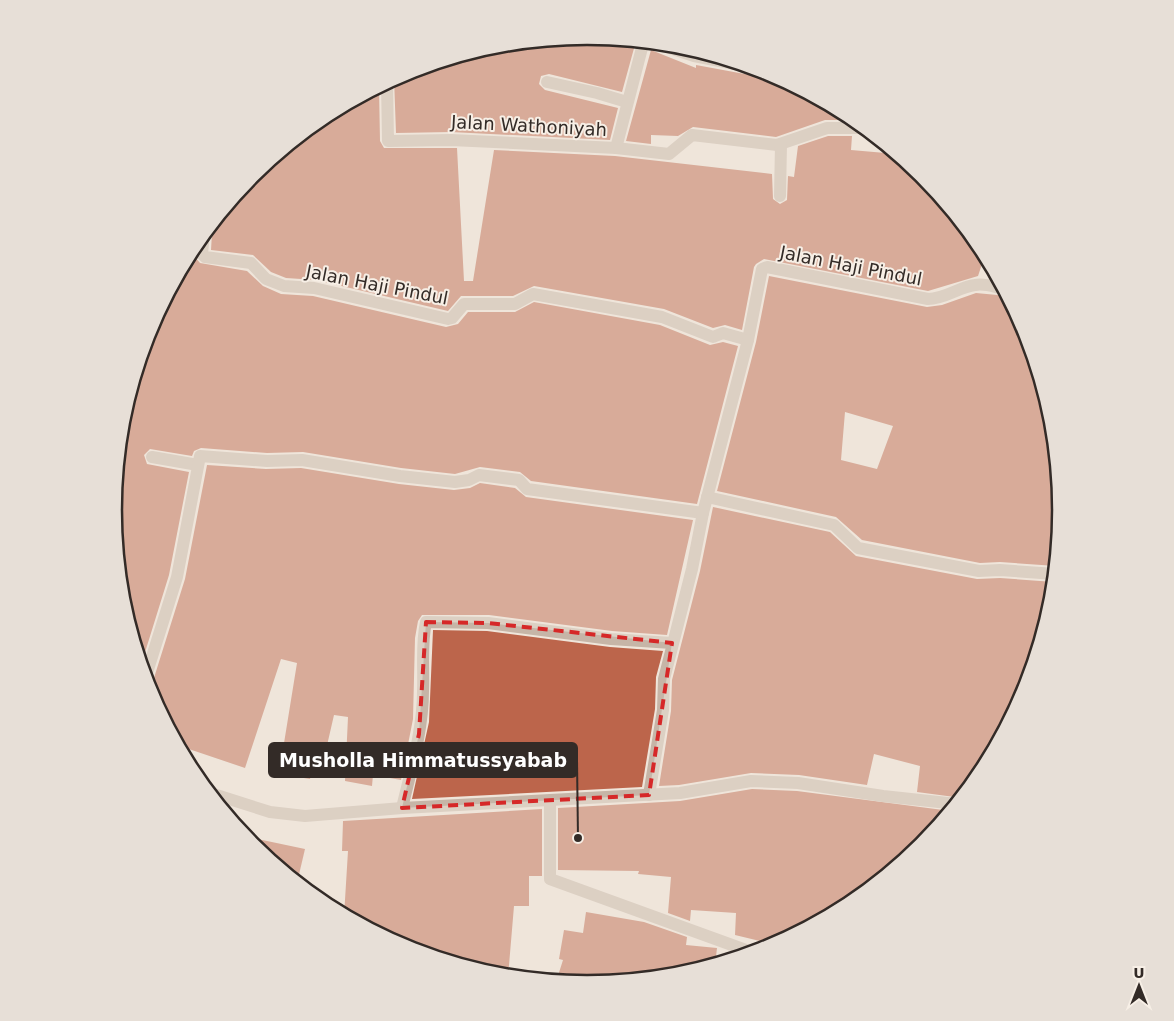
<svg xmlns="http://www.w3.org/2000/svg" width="1174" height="1021" font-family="'DejaVu Sans',sans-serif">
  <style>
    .building { fill: #bc654b; fill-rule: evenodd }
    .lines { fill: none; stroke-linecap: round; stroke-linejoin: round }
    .street { stroke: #c6b5a7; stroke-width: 12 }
    .marked { fill: none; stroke: #d62828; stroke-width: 4; stroke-dasharray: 10 6; stroke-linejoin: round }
    .labels { text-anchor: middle; stroke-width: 4; stroke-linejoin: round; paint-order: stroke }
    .street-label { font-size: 18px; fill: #332b27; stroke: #f7efe6 }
    .rim { fill: none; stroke: #332b27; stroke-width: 2.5 }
    .leader { fill: none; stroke: #332b27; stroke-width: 2 }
    .callout-dot { fill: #332b27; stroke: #f7efe6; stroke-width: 2 }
    .callout { fill: #332b27; stroke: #332b27; stroke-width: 2 }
    .callout-label { font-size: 19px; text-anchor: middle; font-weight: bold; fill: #fff }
  </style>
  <rect width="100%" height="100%" fill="#efe5da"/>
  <!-- building -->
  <g class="building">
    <path d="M 587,36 L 636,41 L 622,92 L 549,74 L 541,76 L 539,84 L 545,90 L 618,108 L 610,140 L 451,132 L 396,133 L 394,78 L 406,72 L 495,45 Z"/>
    <path d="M 651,50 L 696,68 L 696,65 L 750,75 L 754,74 L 759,69 L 769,72 L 847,115 L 847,120 L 825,120 L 776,137 L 693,127 L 678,136 L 651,135 L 651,144 L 626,141 Z"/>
    <path d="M 379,87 L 380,141 L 384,148 L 457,148 L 464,281 L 473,281 L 494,150 L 615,156 L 772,174 L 773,199 L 780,204 L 787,200 L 788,176 L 794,177 L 798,146 L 828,136 L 852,136 L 851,150 L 897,154 L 922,175 L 985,255 L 978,276 L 928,291 L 764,259 L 756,264 L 754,267 L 742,330 L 725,325 L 713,328 L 664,309 L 534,286 L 513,296 L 461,296 L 448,311 L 316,280 L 286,278 L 271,272 L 253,255 L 211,250 L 212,233 L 209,227 L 252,175 L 324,116 Z"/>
    <path d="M 195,244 L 194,256 L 200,263 L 247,271 L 263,286 L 281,294 L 313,296 L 446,327 L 458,324 L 468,312 L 515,312 L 534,302 L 660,325 L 710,345 L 723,342 L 738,346 L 697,504 L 531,481 L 520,472 L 480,467 L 455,474 L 401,468 L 303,452 L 267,453 L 201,448 L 194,451 L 192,456 L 150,449 L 144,455 L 147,464 L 189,472 L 169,575 L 142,662 L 139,661 L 122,603 L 113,510 L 122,418 L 149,329 Z"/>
    <path d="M 769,276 L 927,307 L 942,305 L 976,293 L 1008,296 L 1025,329 L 1052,418 L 1061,511 L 1056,566 L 1000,562 L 980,563 L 862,540 L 836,517 L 717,491 L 756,342 ZM 845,412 L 893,426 L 877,469 L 841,460 Z"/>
    <path d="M 207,465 L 266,469 L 301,468 L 399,484 L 454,490 L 470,488 L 480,483 L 515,488 L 526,497 L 693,520 L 667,635 L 612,631 L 489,615 L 422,615 L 418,621 L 415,638 L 413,719 L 401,780 L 373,775 L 372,786 L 345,781 L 348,717 L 334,715 L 320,776 L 311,774 L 310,779 L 279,774 L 297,663 L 281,659 L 245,768 L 177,745 L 147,687 L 153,681 L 185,579 Z"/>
    <path d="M 713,507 L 830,532 L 856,556 L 977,579 L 1000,578 L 1054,582 L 1052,603 L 1025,692 L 981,774 L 962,798 L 917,792 L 920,766 L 874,754 L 867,785 L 799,775 L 751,773 L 679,785 L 659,786 L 671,711 L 672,680 L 700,571 Z"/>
    <path d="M 433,630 L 487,631 L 610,647 L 663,651 L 656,677 L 655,709 L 642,787 L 412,799 L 429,722 Z"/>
    <path d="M 752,789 L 797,791 L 951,811 L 922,846 L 850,905 L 776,945 L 735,935 L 736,913 L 691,910 L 690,921 L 668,913 L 671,877 L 638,874 L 639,871 L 558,870 L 558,808 L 680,801 Z"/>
    <path d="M 542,809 L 542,876 L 529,876 L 529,906 L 514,906 L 508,977 L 475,970 L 475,963 L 453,963 L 405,949 L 344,916 L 348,851 L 342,851 L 343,821 Z"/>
    <path d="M 243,836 L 305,849 L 297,883 L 251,846 Z"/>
    <path d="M 586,912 L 644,922 L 687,937 L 686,945 L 717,948 L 715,965 L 679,976 L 587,985 L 556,982 L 563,960 L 559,959 L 564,930 L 583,933 Z"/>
  </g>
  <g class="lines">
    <!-- street -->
    <g class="street">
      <path d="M 655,43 L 694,56 L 751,67"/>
      <path d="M 387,82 L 388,141 L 451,140 L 616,148 L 669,154 L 692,135 L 777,145 L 827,128 L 865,128"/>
      <path d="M 547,82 L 597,93 L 627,102"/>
      <path d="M 616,148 L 643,44 L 648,42"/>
      <path d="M 780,196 L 781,144"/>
      <path d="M 204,233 L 202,254 L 205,257 L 251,263 L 266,279 L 284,286 L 314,288 L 448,319 L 452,318 L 464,304 L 515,304 L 533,294 L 662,317 L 713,337 L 723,333 L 748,340 L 762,269 L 767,267 L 928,299 C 945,299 959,287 975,285 C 985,283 994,287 1004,289"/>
      <path d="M 152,457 L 198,465"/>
      <path d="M 707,497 L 834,525 L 858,548 L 979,571 L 1000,570 L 1055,574"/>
      <path d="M 145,679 L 177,577 L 200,456 L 267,461 L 302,460 L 400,476 L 455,482 L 469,480 L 479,475 L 519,480 L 527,489 L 703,513"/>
      <path d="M 207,792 L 270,812 L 305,816 L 402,808 L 680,793 L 751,781 L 798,783 L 883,796 L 957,804"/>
      <path d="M 649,795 L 663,710 L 664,679 L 692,569 L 703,513 L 748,340"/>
      <path d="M 550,802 L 550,879 L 754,953"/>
      <path d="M 402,808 C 411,770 423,730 423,691 C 424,668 421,644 426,622 L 488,623 L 611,639 L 672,643"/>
    </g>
  </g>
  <!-- marked area -->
  <path d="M0 0H1174V1021H0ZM 426,622 L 488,623 L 672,643 L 649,795 L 402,808 L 419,734 Z" fill="#efe5da" fill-opacity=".55" fill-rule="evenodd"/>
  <path class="marked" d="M 426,622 L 488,623 L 672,643 L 649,795 L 402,808 L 419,734 Z"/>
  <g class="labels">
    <!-- street labels -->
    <g class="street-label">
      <text transform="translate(529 126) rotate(3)" y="6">Jalan Wathoniyah</text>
      <text transform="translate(851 266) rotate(11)" y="6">Jalan Haji Pindul</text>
      <text transform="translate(377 285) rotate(11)" y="6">Jalan Haji Pindul</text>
    </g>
  </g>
  <!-- crop -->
  <path d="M0 0H1174V1021H0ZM122 510a465 465 0 1 1 930 0a465 465 0 1 1-930 0Z" fill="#e7dfd7" fill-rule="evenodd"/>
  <path class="rim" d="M122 510a465 465 0 1 1 930 0a465 465 0 1 1-930 0Z"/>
  <!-- callouts -->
  <path class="leader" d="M578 838L577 760"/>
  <circle class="callout-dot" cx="578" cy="838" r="5"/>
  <rect class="callout" x="269" y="743" width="308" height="34" rx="5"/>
  <g class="callout-label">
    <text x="423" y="767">Musholla Himmatussyabab</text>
  </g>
  <!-- north arrow -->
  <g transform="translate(1139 986)" stroke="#f7efe6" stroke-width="4" paint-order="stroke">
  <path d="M0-4L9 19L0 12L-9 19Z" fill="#332b27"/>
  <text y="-8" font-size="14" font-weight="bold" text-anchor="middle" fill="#332b27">U</text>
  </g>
</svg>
